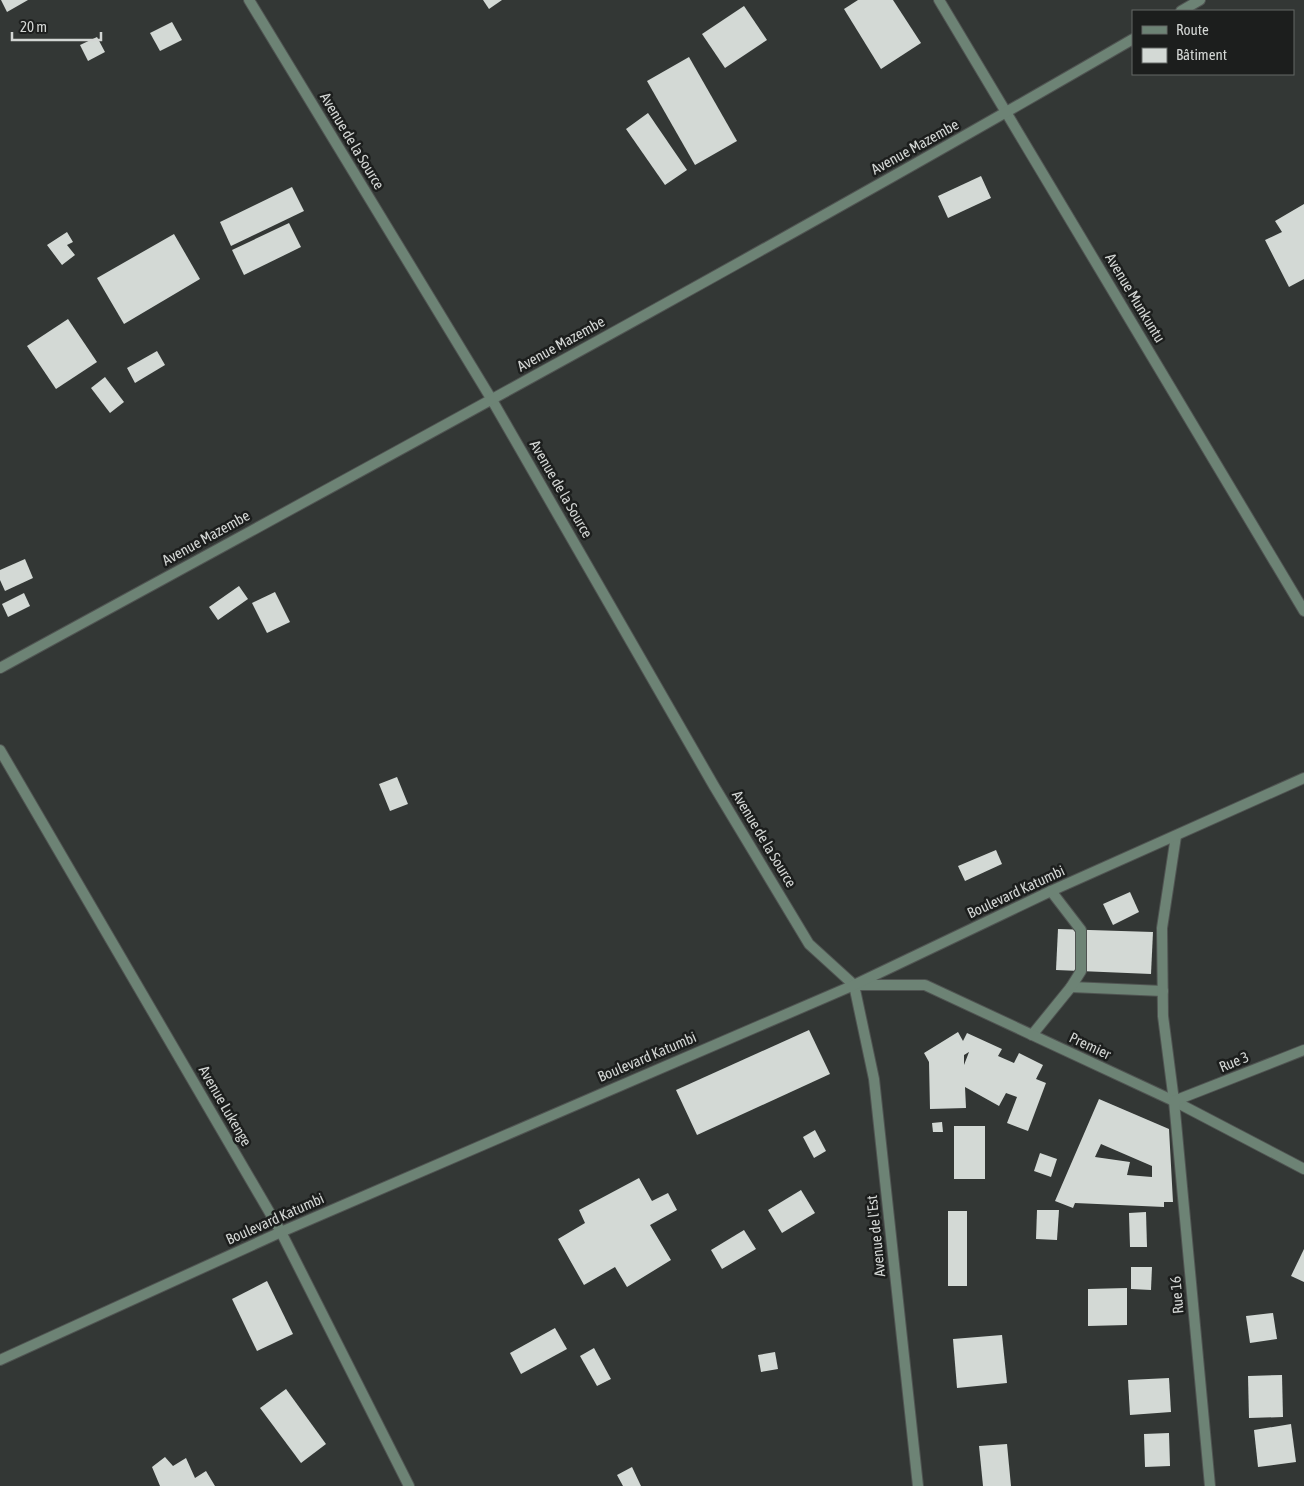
<svg xmlns="http://www.w3.org/2000/svg" width="1304" height="1486" font-family="'Asap Condensed',sans-serif">
  <style>
    .building { fill: #d3d9d5; fill-rule: evenodd }
    .lines { fill: none; stroke-linecap: round; stroke-linejoin: round }
    .service-casing { stroke: #505452; stroke-width: 12 }
    .minor-casing { stroke: #505452; stroke-width: 12 }
    .tertiary-casing { stroke: #505452; stroke-width: 12 }
    .service { stroke: #6d8375; stroke-width: 10 }
    .minor { stroke: #6d8375; stroke-width: 10 }
    .tertiary { stroke: #6d8375; stroke-width: 10 }
    .labels { text-anchor: middle; stroke-width: 5; stroke-linejoin: round; paint-order: stroke }
    .street-label { font-size: 15px; fill: #d3d6d4; stroke: #1c1e1d }
  </style>
  <rect width="100%" height="100%" fill="#333735"/>
  <!-- building -->
  <g class="building">
    <path d="M 1,0 L 28,0 L 7,12 Z"/>
    <path d="M 483,0 L 502,0 L 489,9 Z"/>
    <path d="M 858,0 L 893,0 L 921,43 L 881,69 L 844,9 Z"/>
    <path d="M 744,6 L 767,40 L 725,68 L 702,34 Z"/>
    <path d="M 172,22 L 182,40 L 160,51 L 150,33 Z"/>
    <path d="M 97,37 L 105,52 L 88,61 L 80,45 Z"/>
    <path d="M 689,57 L 737,141 L 695,165 L 647,81 Z"/>
    <path d="M 648,113 L 687,170 L 665,185 L 626,129 Z"/>
    <path d="M 981,176 L 991,198 L 948,218 L 938,196 Z"/>
    <path d="M 292,187 L 304,211 L 231,246 L 220,222 Z"/>
    <path d="M 1304,204 L 1304,279 L 1289,287 L 1265,240 L 1282,232 L 1275,221 Z"/>
    <path d="M 289,223 L 301,247 L 244,275 L 232,250 Z"/>
    <path d="M 67,232 L 73,242 L 67,245 L 75,255 L 62,265 L 47,245 Z"/>
    <path d="M 174,234 L 200,279 L 124,324 L 97,278 Z"/>
    <path d="M 68,319 L 97,362 L 56,389 L 27,346 Z"/>
    <path d="M 157,351 L 165,365 L 135,383 L 127,368 Z"/>
    <path d="M 105,377 L 124,402 L 110,413 L 91,388 Z"/>
    <path d="M 25,559 L 33,578 L 5,591 L 0,580 L 0,570 Z"/>
    <path d="M 239,586 L 248,599 L 218,620 L 209,607 Z"/>
    <path d="M 275,592 L 290,622 L 267,633 L 252,603 Z"/>
    <path d="M 24,593 L 30,606 L 8,617 L 2,604 Z"/>
    <path d="M 397,777 L 408,804 L 390,811 L 379,784 Z"/>
    <path d="M 996,850 L 1002,864 L 965,881 L 958,866 Z"/>
    <path d="M 1130,892 L 1139,912 L 1113,925 L 1103,904 Z"/>
    <path d="M 1058,929 L 1153,932 L 1151,974 L 1056,970 Z"/>
    <path d="M 809,1030 L 830,1074 L 697,1135 L 676,1090 Z"/>
    <path d="M 958,1032 L 963,1041 L 967,1033 L 1002,1049 L 998,1056 L 1014,1063 L 1019,1053 L 1043,1065 L 1036,1079 L 1046,1083 L 1028,1131 L 1007,1123 L 1017,1097 L 1006,1093 L 999,1106 L 965,1087 L 966,1108 L 930,1109 L 929,1062 L 924,1053 ZM 969,1052 L 964,1065 L 964,1055 Z"/>
    <path d="M 1099,1099 L 1169,1129 L 1173,1202 L 1164,1202 L 1164,1207 L 1075,1203 L 1073,1208 L 1055,1201 ZM 1101,1144 L 1152,1166 L 1152,1177 L 1127,1175 L 1130,1162 L 1095,1157 Z"/>
    <path d="M 942,1122 L 943,1132 L 933,1132 L 932,1123 Z"/>
    <rect x="954" y="1126" width="31" height="53"/>
    <path d="M 815,1130 L 826,1151 L 814,1158 L 803,1137 Z"/>
    <path d="M 1040,1153 L 1057,1159 L 1051,1177 L 1034,1171 Z"/>
    <path d="M 639,1178 L 652,1201 L 668,1193 L 677,1210 L 650,1225 L 671,1260 L 627,1287 L 615,1267 L 584,1285 L 558,1239 L 585,1223 L 579,1210 Z"/>
    <path d="M 801,1190 L 815,1213 L 782,1233 L 768,1210 Z"/>
    <path d="M 1037,1210 L 1059,1210 L 1057,1240 L 1036,1239 Z"/>
    <rect x="948" y="1211" width="19" height="75"/>
    <path d="M 1146,1212 L 1147,1247 L 1130,1247 L 1129,1213 Z"/>
    <path d="M 744,1230 L 756,1249 L 722,1269 L 711,1250 Z"/>
    <path d="M 1304,1249 L 1304,1282 L 1291,1276 Z"/>
    <path d="M 1131,1267 L 1152,1267 L 1151,1290 L 1131,1289 Z"/>
    <path d="M 267,1281 L 293,1334 L 257,1351 L 232,1299 Z"/>
    <path d="M 1127,1288 L 1127,1325 L 1088,1326 L 1088,1289 Z"/>
    <path d="M 1273,1313 L 1277,1339 L 1250,1343 L 1246,1316 Z"/>
    <path d="M 555,1328 L 567,1349 L 521,1374 L 510,1353 Z"/>
    <path d="M 1002,1335 L 1007,1383 L 957,1388 L 953,1339 Z"/>
    <path d="M 594,1348 L 611,1379 L 597,1386 L 580,1356 Z"/>
    <path d="M 775,1352 L 778,1369 L 761,1372 L 758,1355 Z"/>
    <path d="M 1282,1375 L 1283,1417 L 1249,1418 L 1248,1376 Z"/>
    <path d="M 1169,1378 L 1171,1412 L 1130,1415 L 1128,1380 Z"/>
    <path d="M 286,1389 L 326,1444 L 301,1463 L 260,1408 Z"/>
    <path d="M 1291,1424 L 1296,1462 L 1258,1467 L 1254,1430 Z"/>
    <path d="M 1169,1433 L 1170,1466 L 1145,1467 L 1144,1434 Z"/>
    <path d="M 1007,1444 L 1011,1486 L 983,1486 L 979,1446 Z"/>
    <path d="M 165,1457 L 173,1466 L 186,1458 L 195,1478 L 206,1471 L 215,1486 L 160,1486 L 152,1467 Z"/>
    <path d="M 632,1467 L 641,1486 L 623,1486 L 617,1475 Z"/>
  </g>
  <g class="lines">
    <!-- service casing -->
    <g class="service-casing">
      <g id="service">
        <path d="M 1071,987 L 1163,991"/>
        <path d="M 1032,1035 L 1071,987 L 1081,971 L 1081,930 L 1051,891"/>
        <path d="M 1174,1101 L 1163,1016 L 1162,928 L 1176,836"/>
      </g>
    </g>
    <!-- minor casing -->
    <g class="minor-casing">
      <g id="minor">
        <path d="M 249,0 L 492,400 L 714,786 L 809,944 L 854,985"/>
        <path d="M 939,0 L 1304,611"/>
        <path d="M 1181,11 L 1200,0"/>
        <path d="M 0,668 C 379,461 759,256 1133,39"/>
        <path d="M 0,750 L 281,1232 L 409,1486"/>
        <path d="M 854,985 L 874,1079 L 918,1486"/>
        <path d="M 855,985 L 925,985 L 1174,1101 L 1304,1169"/>
        <path d="M 1210,1486 L 1174,1101 L 1304,1050"/>
      </g>
    </g>
    <!-- tertiary casing -->
    <g class="tertiary-casing">
      <path id="tertiary" d="M 0,1360 L 281,1232 L 854,985 L 1051,891 L 1304,778"/>
    </g>
    <!-- service -->
    <use href="#service" class="service"/>
    <!-- minor -->
    <use href="#minor" class="minor"/>
    <!-- tertiary -->
    <use href="#tertiary" class="tertiary"/>
  </g>
  <g class="labels">
    <!-- street labels -->
    <g class="street-label">
      <text transform="translate(352 141) rotate(59)" y="5">Avenue de la Source</text>
      <text transform="translate(915 147) rotate(-29)" y="5">Avenue Mazembe</text>
      <text transform="translate(1135 298) rotate(59)" y="5">Avenue Munkuntu</text>
      <text transform="translate(561 344) rotate(-29)" y="5">Avenue Mazembe</text>
      <text transform="translate(561 489) rotate(60)" y="5">Avenue de la Source</text>
      <text transform="translate(206 538) rotate(-29)" y="5">Avenue Mazembe</text>
      <text transform="translate(764 839) rotate(59)" y="5">Avenue de la Source</text>
      <text transform="translate(1016 892) rotate(-25)" y="5">Boulevard Katumbi</text>
      <text transform="translate(1090 1046) rotate(25)" y="5">Premier</text>
      <text transform="translate(647 1057) rotate(-23)" y="5">Boulevard Katumbi</text>
      <text transform="translate(1234 1062) rotate(-22)" y="5">Rue 3</text>
      <text transform="translate(225 1106) rotate(60)" y="5">Avenue Lukenge</text>
      <text transform="translate(275 1219) rotate(-24)" y="5">Boulevard Katumbi</text>
      <text transform="translate(876 1236) rotate(-96)" y="5">Avenue de l'Est</text>
      <text transform="translate(1177 1295) rotate(-95)" y="5">Rue 16</text>
    </g>
  </g>
  <!-- legend -->
  <rect x="1132" y="10" width="162" height="65" fill="#1c1e1d" stroke="#656866"/>
  <rect x="1142" y="26" width="25" height="8" fill="#6d8375" stroke="#656866"/>
  <text x="1176" y="35" font-size="15" fill="#d3d6d4">Route</text>
  <rect x="1142" y="48" width="25" height="15" fill="#d3d9d5" stroke="#656866"/>
  <text x="1176" y="60" font-size="15" fill="#d3d6d4">Bâtiment</text>
  <!-- scale -->
  <path d="M12 32v8h89v-8" fill="none" stroke="#d3d6d4" stroke-width="2.5"/>
  <text x="20" y="32" font-size="15" fill="#d3d6d4" stroke="#1c1e1d" stroke-width="4" paint-order="stroke">20 m</text>
</svg>
